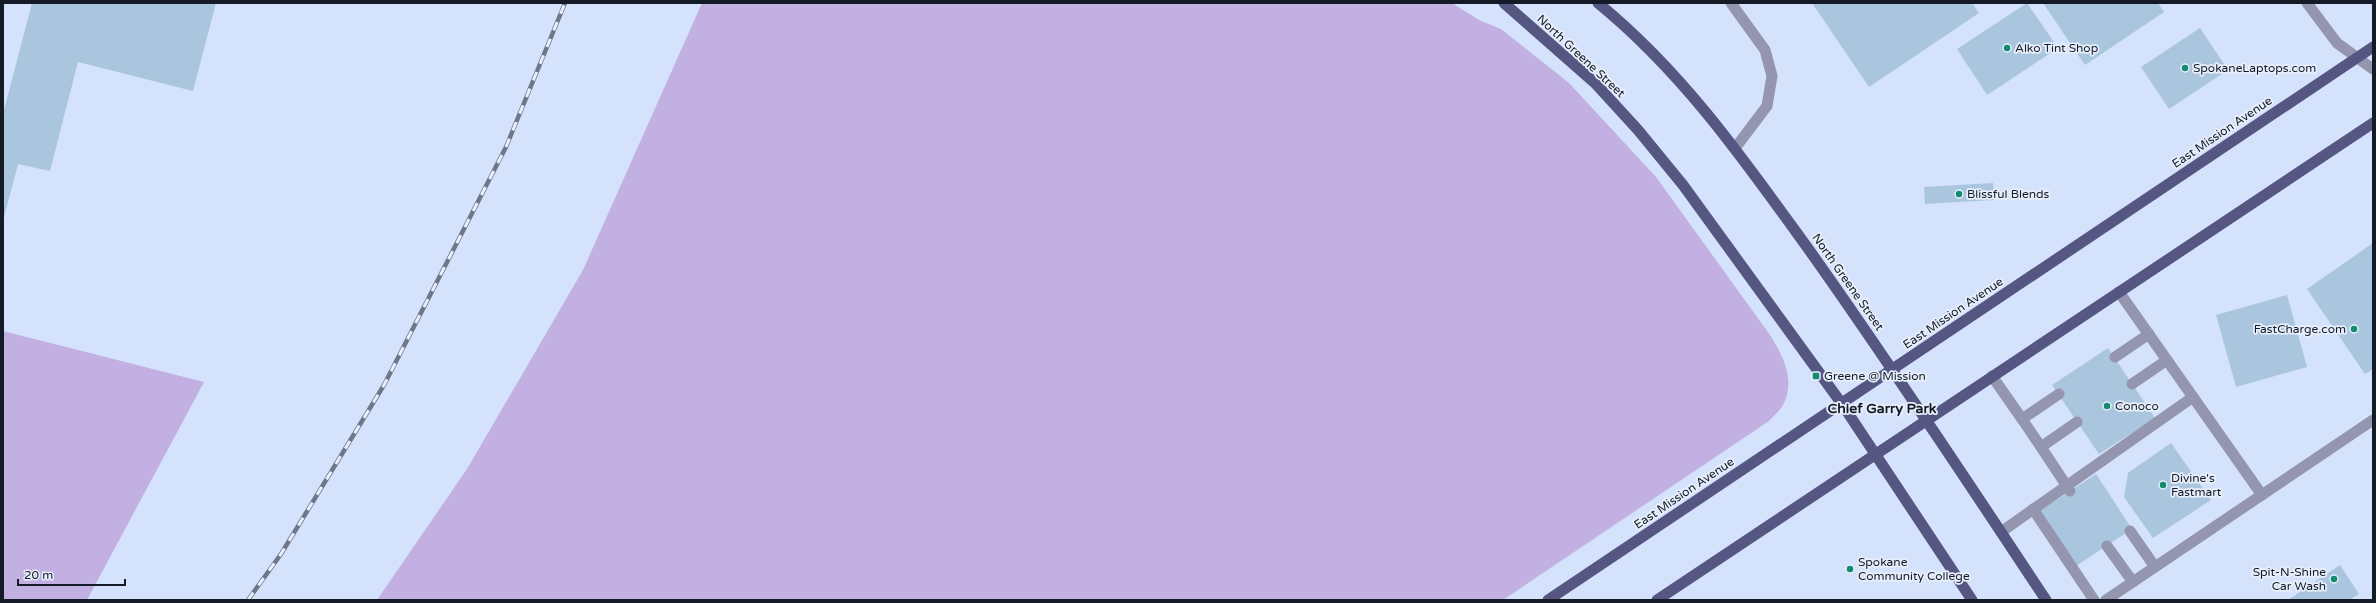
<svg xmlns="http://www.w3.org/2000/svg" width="2376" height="603" font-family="'Varela Round',sans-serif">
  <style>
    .green { fill: #c1b0e1 }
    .building { fill: #aac6df }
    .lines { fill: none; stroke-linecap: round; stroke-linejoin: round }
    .service { stroke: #9496af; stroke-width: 11 }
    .minor { stroke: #9496af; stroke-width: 11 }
    .primary { stroke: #555782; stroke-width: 11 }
    .rail-casing { stroke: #6e7789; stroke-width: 4.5 }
    .rail { stroke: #e8effc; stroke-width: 3; stroke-dasharray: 9; stroke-linecap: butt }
    .poi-dot { fill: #128b6e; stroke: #e8effc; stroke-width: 1.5 }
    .labels { text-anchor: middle; stroke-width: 3.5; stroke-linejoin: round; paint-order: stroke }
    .poi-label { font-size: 12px; fill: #151b26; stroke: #e8effc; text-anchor: start }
    .street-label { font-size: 12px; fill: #151b26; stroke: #e8effc }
    .quarter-label { font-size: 14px; font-weight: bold; fill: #151b26; stroke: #e8effc }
  </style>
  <rect width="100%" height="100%" fill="#d5e2fb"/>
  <!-- green -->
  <g class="green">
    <path d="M 702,3 L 1452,3 L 1479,20 L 1501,29 L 1569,83 L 1656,177 L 1770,335 C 1783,356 1796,380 1783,405 C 1780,411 1773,416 1769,421 L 1503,600 L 377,600 L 467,469 L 583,270 Z"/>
    <path d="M 3,331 L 204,382 L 87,600 L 3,600 Z"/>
  </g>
  <!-- building -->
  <g class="building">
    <path d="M 32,3 L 216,3 L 193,91 L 78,62 L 50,171 L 18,164 L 3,221 L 3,114 Z"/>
    <path d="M 1812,3 L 1972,3 L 1979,13 L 1869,87 Z"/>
    <path d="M 2027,3 L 2058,48 L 1987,95 L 1957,49 Z"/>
    <path d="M 2043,3 L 2158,3 L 2164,12 L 2085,65 Z"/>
    <path d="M 2200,28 L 2228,70 L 2169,109 L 2141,67 Z"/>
    <path d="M 1993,183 L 1994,200 L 1925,204 L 1924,187 Z"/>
    <path d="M 2373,243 L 2373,369 L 2365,374 L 2307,289 Z"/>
    <path d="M 2287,295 L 2307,367 L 2236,387 L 2216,315 Z"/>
    <path d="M 2108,348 L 2155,418 L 2099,454 L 2052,385 Z"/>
    <path d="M 2171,443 L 2211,500 L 2153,538 L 2124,497 L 2128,473 Z"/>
    <path d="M 2096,474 L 2132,529 L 2076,566 L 2040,511 Z"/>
    <path d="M 2340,565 L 2359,594 L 2349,600 L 2288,600 Z"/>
  </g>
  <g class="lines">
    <!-- service -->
    <g class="service">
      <path d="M 1731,3 L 1765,50 L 1772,76 L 1767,106 L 1736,147"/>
      <path d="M 2119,292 L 2262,495"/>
      <path d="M 2115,357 L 2149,334"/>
      <path d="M 1992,376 L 2022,419"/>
      <path d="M 2132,384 L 2167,360"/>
      <path d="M 2041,447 L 2022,419 L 2059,394"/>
      <path d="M 2070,491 L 2041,447 L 2077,422"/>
      <path d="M 2033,509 L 2094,600"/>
      <path d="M 2130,531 L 2155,567"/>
      <path d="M 2001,532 L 2193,397"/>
      <path d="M 2107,546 L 2133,582"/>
      <path d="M 2106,600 L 2373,420"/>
    </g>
    <!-- minor -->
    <path class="minor" d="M 2307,3 L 2337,43 L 2373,69"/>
    <!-- primary -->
    <g class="primary">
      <path d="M 1504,3 L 1595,83 L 1638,130 L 1683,185 L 1842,404 L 1972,600"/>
      <path d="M 1598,3 C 1685,74 1747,164 1812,254 C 1893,368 1969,484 2046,600"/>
      <path d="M 1548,600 L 2373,47"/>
      <path d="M 1657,600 L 2373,123"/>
    </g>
    <!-- rail casing -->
    <g class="rail-casing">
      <path id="rail" d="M 248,600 L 281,554 L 384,385 L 506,147 L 565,3"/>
    </g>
    <!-- rail -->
    <use href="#rail" class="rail"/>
  </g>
  <!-- markers -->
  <g class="poi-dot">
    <circle cx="2007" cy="48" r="4"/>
    <circle cx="2185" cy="68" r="4"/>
    <circle cx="1959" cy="194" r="4"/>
    <circle cx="2354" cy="329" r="4"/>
    <rect x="1812" y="372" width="8" height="8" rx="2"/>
    <circle cx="2107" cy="406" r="4"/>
    <circle cx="2163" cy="485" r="4"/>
    <circle cx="1850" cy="569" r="4"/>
    <circle cx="2334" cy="579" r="4"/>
  </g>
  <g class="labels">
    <!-- poi labels -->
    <g class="poi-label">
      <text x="2015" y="52">Alko Tint Shop</text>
      <text x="2193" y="72">SpokaneLaptops.com</text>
      <text x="1967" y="198">Blissful Blends</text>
      <text x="2346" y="333" text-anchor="end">FastCharge.com</text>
      <text x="1824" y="380">Greene @ Mission</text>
      <text x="2115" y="410">Conoco</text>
      <text x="2171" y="482">Divine's<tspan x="2171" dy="14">Fastmart</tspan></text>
      <text x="1858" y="566">Spokane<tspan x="1858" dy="14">Community College</tspan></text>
      <text x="2326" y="576" text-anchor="end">Spit-N-Shine<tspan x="2326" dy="14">Car Wash</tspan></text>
    </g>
    <!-- street labels -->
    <g class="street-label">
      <text transform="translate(1581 56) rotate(43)" y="4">North Greene Street</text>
      <text transform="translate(2222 132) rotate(-34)" y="4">East Mission Avenue</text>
      <text transform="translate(1848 282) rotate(55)" y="4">North Greene Street</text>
      <text transform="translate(1953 313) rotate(-34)" y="4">East Mission Avenue</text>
      <text transform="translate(1684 493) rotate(-34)" y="4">East Mission Avenue</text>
    </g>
    <!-- quarter labels -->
    <g class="quarter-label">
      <text x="1882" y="413">Chief Garry Park</text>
    </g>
  </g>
  <!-- border -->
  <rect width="2376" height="603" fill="none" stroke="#151b26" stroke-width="8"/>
  <!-- scale -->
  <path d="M18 579v6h107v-6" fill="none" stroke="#151b26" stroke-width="2"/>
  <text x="24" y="579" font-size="12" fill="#151b26" stroke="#e8effc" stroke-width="3" paint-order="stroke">20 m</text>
</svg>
